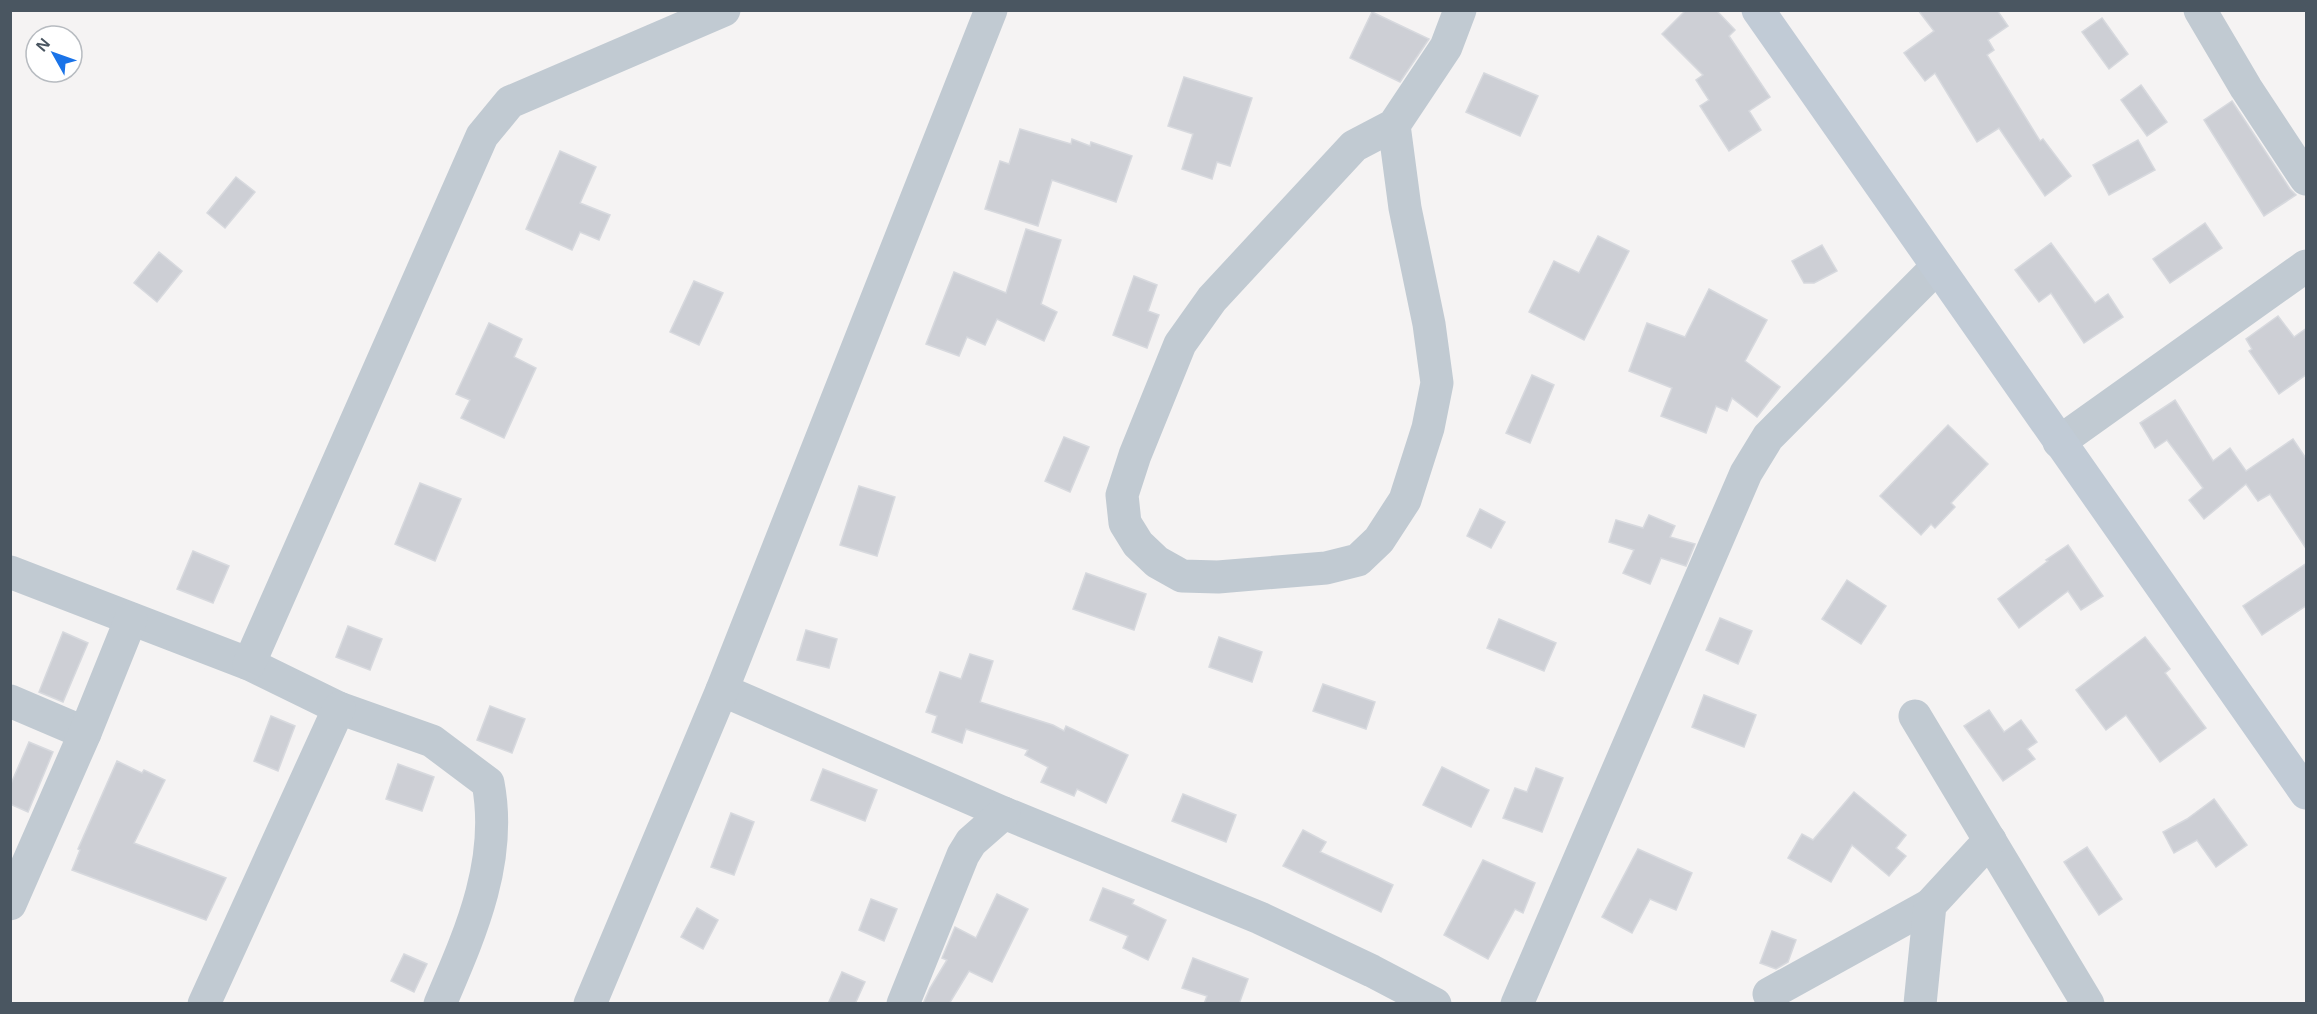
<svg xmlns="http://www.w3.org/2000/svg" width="2317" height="1014" font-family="Arial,sans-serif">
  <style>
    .building { fill: #cdcfd5; stroke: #d7d9de; stroke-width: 1.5 }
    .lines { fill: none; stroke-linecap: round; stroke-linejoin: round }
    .street { stroke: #c1cad2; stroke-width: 33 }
    .secondary { stroke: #c1cbd6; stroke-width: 33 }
  </style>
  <rect width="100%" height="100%" fill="#f5f3f3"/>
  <!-- building -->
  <g class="building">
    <path d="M 1686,10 L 1716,10 L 1735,30 L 1729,36 L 1770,97 L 1749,111 L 1761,130 L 1729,151 L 1700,106 L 1709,100 L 1696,80 L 1703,75 L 1662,34 Z"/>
    <path d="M 1918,10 L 1997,10 L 2008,26 L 1988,40 L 1994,50 L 1987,55 L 2040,141 L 2043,139 L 2071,176 L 2045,196 L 1999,128 L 1977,142 L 1935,73 L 1925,81 L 1904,53 L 1934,31 Z"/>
    <path d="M 1372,12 L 1429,39 L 1400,82 L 1350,58 Z"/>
    <path d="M 2102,18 L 2128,54 L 2109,69 L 2082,32 Z"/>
    <path d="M 1484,73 L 1538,96 L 1520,136 L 1466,112 Z"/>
    <path d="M 1184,77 L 1252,98 L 1230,166 L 1217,162 L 1212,179 L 1182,169 L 1193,134 L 1168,126 Z"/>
    <path d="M 2141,85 L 2167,122 L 2147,136 L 2121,100 Z"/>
    <path d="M 2232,101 L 2290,189 L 2296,195 L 2264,216 L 2204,120 Z"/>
    <path d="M 1020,129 L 1071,144 L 1072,139 L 1090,146 L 1091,142 L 1132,156 L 1116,202 L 1052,180 L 1038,226 L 985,209 L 1000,161 L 1009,164 Z"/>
    <path d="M 2138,140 L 2155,170 L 2109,195 L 2093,165 Z"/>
    <path d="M 560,151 L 596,167 L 580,203 L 610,215 L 599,240 L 580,232 L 572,250 L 526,229 Z"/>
    <path d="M 236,177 L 255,192 L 225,228 L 207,213 Z"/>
    <path d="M 2205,223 L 2222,248 L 2170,283 L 2153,259 Z"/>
    <path d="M 1026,229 L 1061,240 L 1041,304 L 1057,312 L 1044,341 L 997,319 L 985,345 L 967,337 L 959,356 L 926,344 L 954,272 L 1006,293 Z"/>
    <path d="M 1598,236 L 1629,251 L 1584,340 L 1529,312 L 1554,261 L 1579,273 Z"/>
    <path d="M 2051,243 L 2095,303 L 2108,294 L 2123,317 L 2084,343 L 2051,293 L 2039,302 L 2015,270 Z"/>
    <path d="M 1822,245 L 1837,271 L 1814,283 L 1804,283 L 1792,261 Z"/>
    <path d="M 159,252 L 182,271 L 157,302 L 134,283 Z"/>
    <path d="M 1134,276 L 1157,285 L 1148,311 L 1159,315 L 1147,348 L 1113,335 Z"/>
    <path d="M 694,281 L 723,293 L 699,345 L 670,332 Z"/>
    <path d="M 1709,289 L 1767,320 L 1745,361 L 1780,387 L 1757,417 L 1732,398 L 1727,411 L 1716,406 L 1706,433 L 1661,416 L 1672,388 L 1629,371 L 1647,323 L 1685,337 Z"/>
    <path d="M 2278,316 L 2294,337 L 2307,328 L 2307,374 L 2279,394 L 2249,351 L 2252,349 L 2246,339 Z"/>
    <path d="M 489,323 L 522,339 L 514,357 L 536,368 L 504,438 L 461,418 L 470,400 L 456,394 Z"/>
    <path d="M 1532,375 L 1554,385 L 1530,443 L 1506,433 Z"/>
    <path d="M 2175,400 L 2213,461 L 2230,448 L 2246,471 L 2293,439 L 2307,460 L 2307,550 L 2270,494 L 2258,501 L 2246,484 L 2204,519 L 2189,500 L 2203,488 L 2167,440 L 2155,448 L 2140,423 Z"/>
    <path d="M 1948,425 L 1988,464 L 1951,503 L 1955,507 L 1935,528 L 1931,524 L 1921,535 L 1880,496 Z"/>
    <path d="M 1064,437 L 1089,447 L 1070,492 L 1045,481 Z"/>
    <path d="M 420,483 L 461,499 L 435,561 L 395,544 Z"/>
    <path d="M 859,486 L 895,497 L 877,556 L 840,545 Z"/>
    <path d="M 1480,509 L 1505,522 L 1491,548 L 1467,536 Z"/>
    <path d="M 1649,515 L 1675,526 L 1670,537 L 1695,544 L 1686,566 L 1661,558 L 1650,584 L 1623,573 L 1634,550 L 1609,542 L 1616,520 L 1643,528 Z"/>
    <path d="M 2068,545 L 2103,596 L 2081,610 L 2068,591 L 2019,628 L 1998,599 L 2048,561 L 2046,560 Z"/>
    <path d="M 193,551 L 229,566 L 213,603 L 177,589 Z"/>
    <path d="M 2307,563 L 2307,605 L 2262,635 L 2243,606 Z"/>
    <path d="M 1086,573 L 1146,594 L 1134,630 L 1073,609 Z"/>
    <path d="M 1847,580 L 1886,606 L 1861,644 L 1822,619 Z"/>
    <path d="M 1720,618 L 1752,631 L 1738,664 L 1706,650 Z"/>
    <path d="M 1499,619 L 1556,643 L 1544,671 L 1487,648 Z"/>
    <path d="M 348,626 L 382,639 L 370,670 L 336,657 Z"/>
    <path d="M 806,630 L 837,639 L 829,668 L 797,660 Z"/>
    <path d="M 63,632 L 88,643 L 63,702 L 39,692 Z"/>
    <path d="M 1219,637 L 1262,652 L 1252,682 L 1209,667 Z"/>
    <path d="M 2145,637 L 2170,669 L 2165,673 L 2206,728 L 2160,762 L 2126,715 L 2106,730 L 2076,690 Z"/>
    <path d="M 970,654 L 993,661 L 980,702 L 1053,725 L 1064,731 L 1066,726 L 1128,755 L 1106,803 L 1077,789 L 1074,796 L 1041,782 L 1048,767 L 1025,755 L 1028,750 L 966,729 L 962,743 L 932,732 L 937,716 L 926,712 L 940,672 L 961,679 Z"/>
    <path d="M 1323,684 L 1375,702 L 1366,729 L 1313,711 Z"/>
    <path d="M 1704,695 L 1756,715 L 1744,747 L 1692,727 Z"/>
    <path d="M 490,706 L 525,719 L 512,753 L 477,740 Z"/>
    <path d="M 1989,710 L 2004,732 L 2021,720 L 2037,742 L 2027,749 L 2035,759 L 2003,781 L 1964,726 Z"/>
    <path d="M 271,716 L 295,726 L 278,771 L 254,761 Z"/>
    <path d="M 29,742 L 53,752 L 28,812 L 10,804 L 10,786 Z"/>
    <path d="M 117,761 L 142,773 L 144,770 L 165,780 L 134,843 L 226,878 L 206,920 L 72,870 L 80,850 L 78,849 Z"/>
    <path d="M 398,764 L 434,777 L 422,811 L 386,799 Z"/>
    <path d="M 1442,767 L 1489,790 L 1471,827 L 1423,805 Z"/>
    <path d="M 1536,768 L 1563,778 L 1542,832 L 1503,818 L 1515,788 L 1527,792 Z"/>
    <path d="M 823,769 L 877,790 L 865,821 L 811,800 Z"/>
    <path d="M 1854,792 L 1906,835 L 1896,848 L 1906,856 L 1889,876 L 1852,845 L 1831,882 L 1788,858 L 1802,834 L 1813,840 Z"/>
    <path d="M 1183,794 L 1236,815 L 1226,842 L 1172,821 Z"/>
    <path d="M 2214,799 L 2247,845 L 2216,867 L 2197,840 L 2174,853 L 2163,832 L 2187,819 Z"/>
    <path d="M 731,813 L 754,822 L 734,875 L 711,867 Z"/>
    <path d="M 1303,830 L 1326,842 L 1320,852 L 1393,885 L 1381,912 L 1283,866 Z"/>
    <path d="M 2087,847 L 2122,899 L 2099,915 L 2064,862 Z"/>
    <path d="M 1638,849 L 1692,873 L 1676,910 L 1650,899 L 1632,933 L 1602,917 Z"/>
    <path d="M 1483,860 L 1535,883 L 1523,913 L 1515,909 L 1488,959 L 1444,935 Z"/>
    <path d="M 1103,888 L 1134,900 L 1132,904 L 1166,920 L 1148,960 L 1123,948 L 1128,936 L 1090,920 Z"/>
    <path d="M 997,894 L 1028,909 L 992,982 L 969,971 L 949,1004 L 923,1004 L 930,988 L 947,960 L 942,958 L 955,927 L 976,938 Z"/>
    <path d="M 871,899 L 897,909 L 884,941 L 859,930 Z"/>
    <path d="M 697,908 L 718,920 L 703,949 L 681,937 Z"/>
    <path d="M 1772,931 L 1796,940 L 1788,962 L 1776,969 L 1760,963 Z"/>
    <path d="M 404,954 L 427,964 L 414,992 L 391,981 Z"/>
    <path d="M 1193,958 L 1248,979 L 1239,1004 L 1204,1004 L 1207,996 L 1182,988 Z"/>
    <path d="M 842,972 L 865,982 L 855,1004 L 828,1004 Z"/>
  </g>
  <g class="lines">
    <!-- street -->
    <g class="street">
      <path d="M 2200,10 L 2246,88 L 2306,179"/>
      <path d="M 1394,125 L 1405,208 L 1429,324 L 1437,383 L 1428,428 L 1405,500 L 1379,540 L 1358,560 L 1326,568 L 1218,577 L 1182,576 L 1157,562 L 1138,544 L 1125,523 L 1122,495 L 1135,455 L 1180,344 L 1212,299 L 1354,146 L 1394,125 L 1446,47 L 1460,10"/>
      <path d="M 2059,442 L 2306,266"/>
      <path d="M 10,572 L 249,664 L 339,708 L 432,741 L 488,783 C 503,861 470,934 440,1004"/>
      <path d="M 249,664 L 482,136 L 510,102 L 724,10"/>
      <path d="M 722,690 L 1004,813 L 1260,918 L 1372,971 L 1435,1004"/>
      <path d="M 10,701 L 85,733"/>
      <path d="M 1915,716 L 2088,1004"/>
      <path d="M 10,904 L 85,733 L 131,619"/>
      <path d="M 1769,994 L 1930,905"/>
      <path d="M 204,1004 L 339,708"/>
      <path d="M 590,1004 L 722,690 L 991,10"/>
      <path d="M 903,1004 L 963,855 L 971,842 L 1004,813"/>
      <path d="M 1517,1004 L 1746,473 L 1768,437 L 1937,267"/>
      <path d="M 1920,1004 L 1930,905 L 1990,840"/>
    </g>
    <!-- secondary -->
    <path class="secondary" d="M 1758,10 L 2306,793"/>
  </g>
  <!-- border -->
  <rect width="2317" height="1014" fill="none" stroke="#4a5661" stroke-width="24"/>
  <!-- north arrow -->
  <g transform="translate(54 54) rotate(310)"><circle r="28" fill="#ffffff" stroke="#b7bbc0" stroke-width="1.5"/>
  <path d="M0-4.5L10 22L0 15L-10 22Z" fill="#1a73e8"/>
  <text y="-9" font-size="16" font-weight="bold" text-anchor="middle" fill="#4a5661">N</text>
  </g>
</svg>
